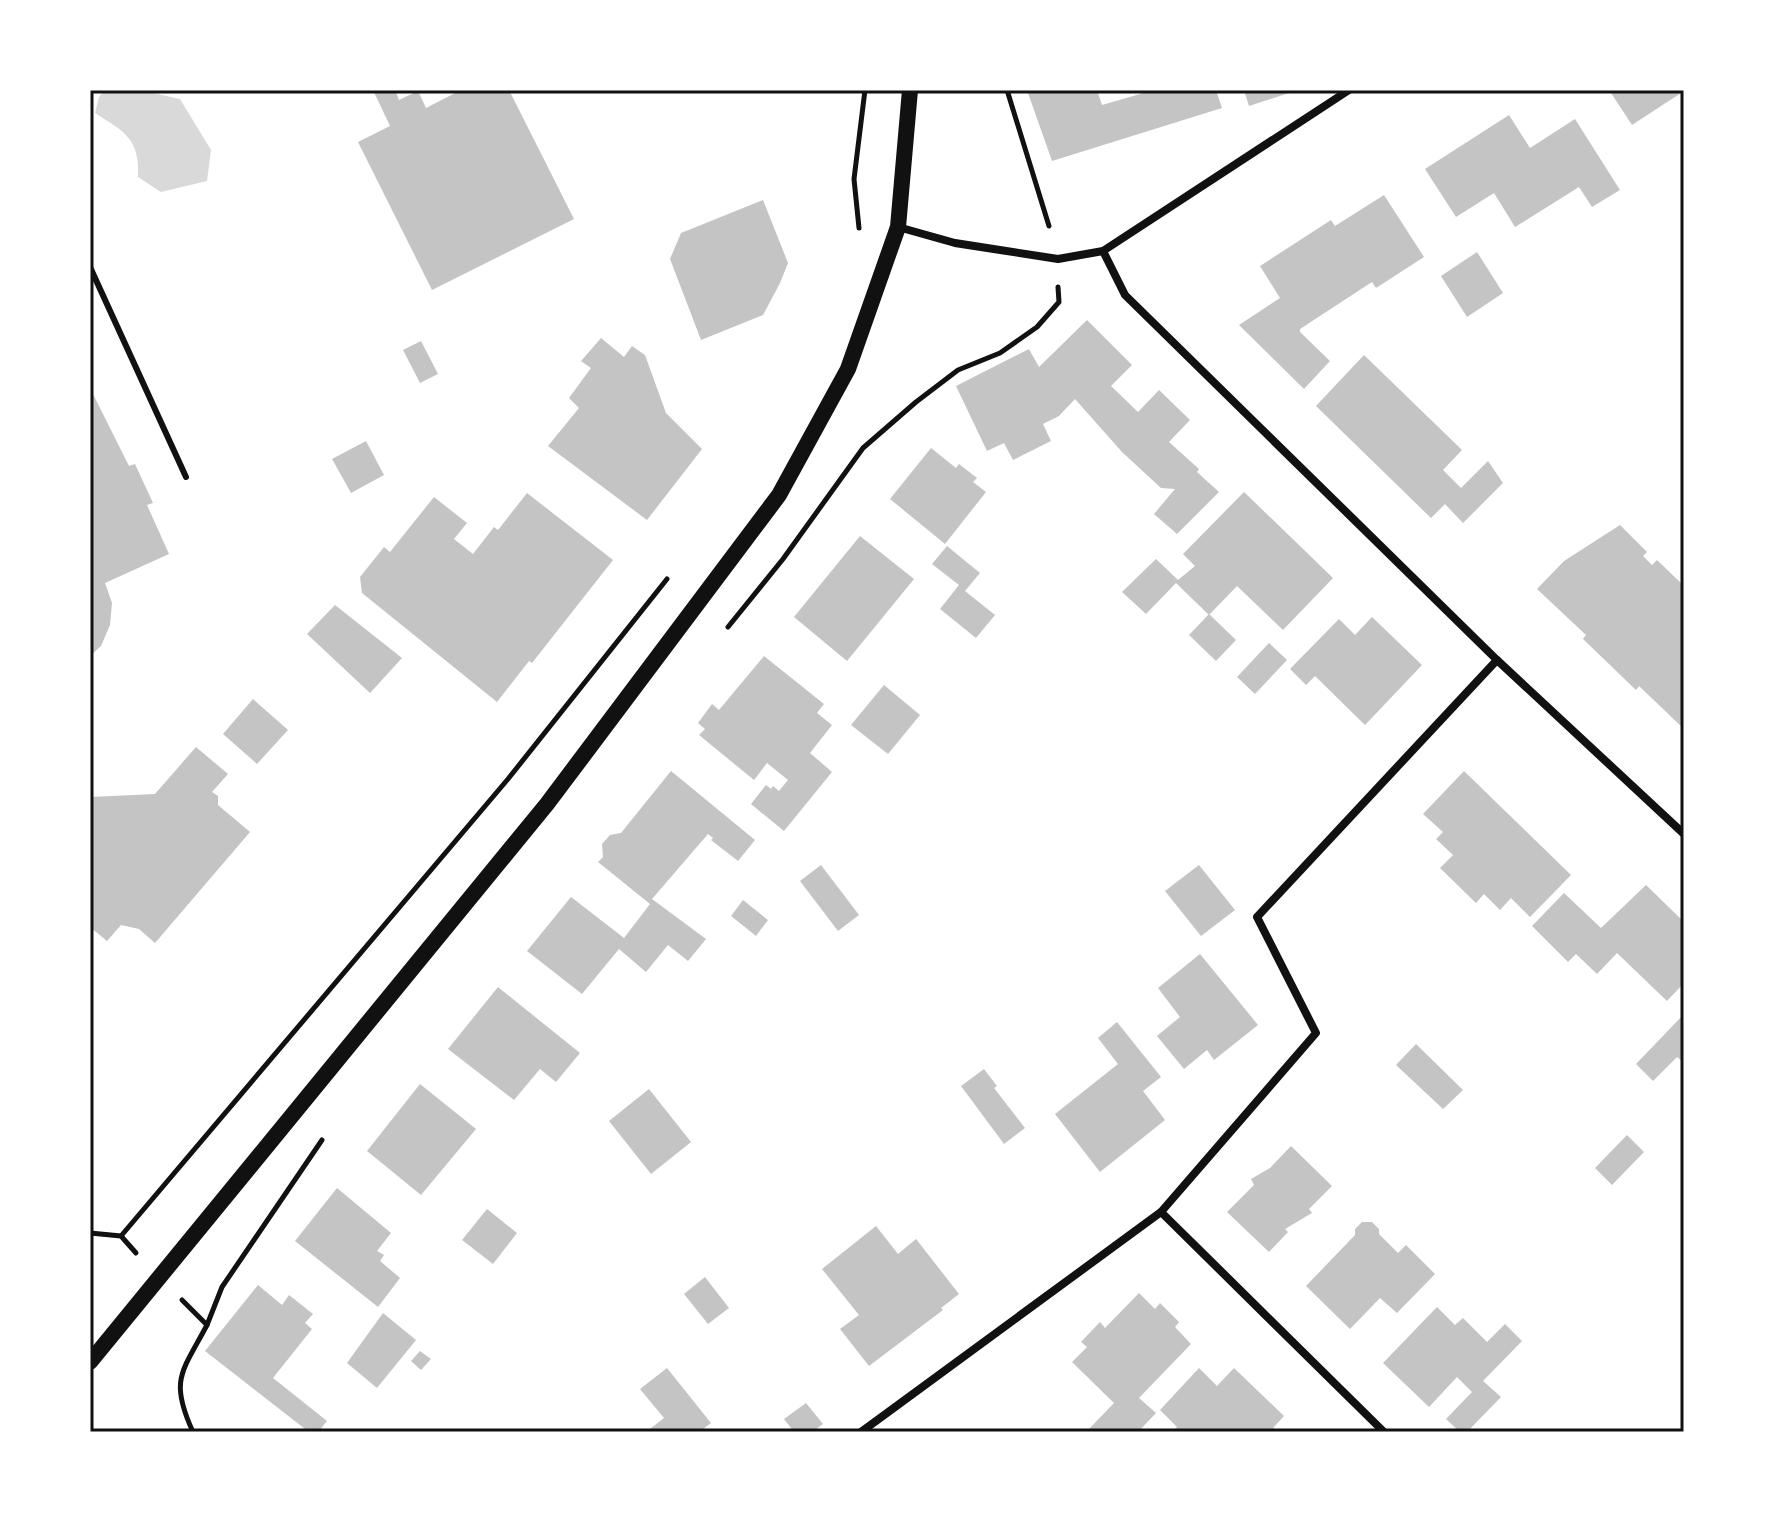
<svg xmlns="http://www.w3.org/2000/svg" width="1774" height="1522" font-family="Spectral,serif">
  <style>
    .water { fill: #d9d9d9 }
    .building { fill: #c4c4c4 }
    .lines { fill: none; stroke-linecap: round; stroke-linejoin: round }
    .path { stroke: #111; stroke-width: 5 }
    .service { stroke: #111; stroke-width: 6 }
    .minor { stroke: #111; stroke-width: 8 }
    .secondary { stroke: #111; stroke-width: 16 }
    .neatline { fill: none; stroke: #111; stroke-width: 3 }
  </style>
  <rect width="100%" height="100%" fill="#fff"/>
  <!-- water -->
  <path class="water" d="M 105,90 L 140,90 L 180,99 L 211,150 L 207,181 L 161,192 L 138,177 C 140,139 125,132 95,113 L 99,97 Z"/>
  <!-- building -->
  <g class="building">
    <path d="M 373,90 L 395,90 L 399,100 L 418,91 L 426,108 L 461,90 L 509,90 L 574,219 L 432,290 L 358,142 L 390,126 Z"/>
    <path d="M 1038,90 L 1097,90 L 1102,105 L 1154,90 L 1216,90 L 1222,108 L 1052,161 L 1028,93 Z"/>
    <path d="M 1244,90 L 1289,90 L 1289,93 L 1249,106 Z"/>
    <path d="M 1617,90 L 1684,90 L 1684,91 L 1632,125 L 1611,93 Z"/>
    <path d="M 1509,115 L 1530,148 L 1575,119 L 1620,190 L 1592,207 L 1579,187 L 1515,227 L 1494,193 L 1456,217 L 1425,169 Z"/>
    <path d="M 1384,195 L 1424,257 L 1376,288 L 1372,282 L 1300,329 L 1300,332 L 1330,361 L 1304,389 L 1239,325 L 1280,298 L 1260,266 L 1331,220 L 1335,226 Z"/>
    <path d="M 763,200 L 788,263 L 780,283 L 763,315 L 701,340 L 670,259 L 681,233 Z"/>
    <path d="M 1477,252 L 1503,293 L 1467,317 L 1441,276 Z"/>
    <path d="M 1087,320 L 1132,365 L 1111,386 L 1138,412 L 1159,390 L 1190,420 L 1169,442 L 1199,469 L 1197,472 L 1219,492 L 1177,534 L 1154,514 L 1175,489 L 1161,488 L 1122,452 L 1075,399 L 1059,416 L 1043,424 L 1051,441 L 1013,460 L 1004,443 L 987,451 L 956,386 L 1029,349 L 1039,367 Z"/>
    <path d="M 601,338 L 624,357 L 632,346 L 645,355 L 666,413 L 702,449 L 647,520 L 548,446 L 579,408 L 569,398 L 591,368 L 581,361 Z"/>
    <path d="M 421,341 L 438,374 L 420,383 L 403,350 Z"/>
    <path d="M 1364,355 L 1462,450 L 1443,470 L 1461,488 L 1488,461 L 1503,483 L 1463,523 L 1445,504 L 1431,518 L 1316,406 Z"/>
    <path d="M 90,388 L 129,466 L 135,464 L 153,503 L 147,505 L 169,554 L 105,583 L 112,603 L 110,625 L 101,646 L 90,656 Z"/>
    <path d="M 366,441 L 384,475 L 351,493 L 332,459 Z"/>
    <path d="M 931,448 L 956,468 L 959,464 L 977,478 L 973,482 L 986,492 L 945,544 L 890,499 Z"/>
    <path d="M 1244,492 L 1333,578 L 1283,630 L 1237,586 L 1209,615 L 1176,583 L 1146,614 L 1122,592 L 1156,559 L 1178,580 L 1195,566 L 1183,554 Z"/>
    <path d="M 527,493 L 613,560 L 532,663 L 529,661 L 497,702 L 362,593 L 360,577 L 384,547 L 390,552 L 434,497 L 467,523 L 454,539 L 473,554 L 494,527 L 498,530 Z"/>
    <path d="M 1620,525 L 1647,552 L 1643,556 L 1652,565 L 1657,560 L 1684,586 L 1684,729 L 1639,686 L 1636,690 L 1583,639 L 1586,635 L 1537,589 L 1564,561 Z"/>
    <path d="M 860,536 L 914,579 L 847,661 L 794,617 Z"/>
    <path d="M 947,546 L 980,573 L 965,591 L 995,615 L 976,638 L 940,609 L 959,585 L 932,564 Z"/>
    <path d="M 335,605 L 402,658 L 370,693 L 307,634 Z"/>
    <path d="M 1209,614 L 1236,640 L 1216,661 L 1189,635 Z"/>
    <path d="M 1372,617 L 1422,665 L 1365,725 L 1315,676 L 1306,685 L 1290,669 L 1339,619 L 1355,635 Z"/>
    <path d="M 1269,643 L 1287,660 L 1255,694 L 1237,677 Z"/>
    <path d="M 764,656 L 824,704 L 817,713 L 832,725 L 810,753 L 832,772 L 784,831 L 751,804 L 766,785 L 771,789 L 773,786 L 779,791 L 788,780 L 767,763 L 754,780 L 699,735 L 705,729 L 698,723 L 712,704 L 719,710 Z"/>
    <path d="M 884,685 L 920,715 L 888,754 L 851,725 Z"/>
    <path d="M 253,699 L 288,730 L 257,764 L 223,734 Z"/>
    <path d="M 196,747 L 228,774 L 212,792 L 218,796 L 218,805 L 250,832 L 155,943 L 139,929 L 121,925 L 107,941 L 90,927 L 90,797 L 155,794 Z"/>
    <path d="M 671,771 L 755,840 L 738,861 L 711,840 L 713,838 L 708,834 L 652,899 L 706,939 L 688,961 L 668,945 L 646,972 L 619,949 L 582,994 L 527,951 L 571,897 L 624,938 L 650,904 L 598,862 L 603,857 L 602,844 L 610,835 L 621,833 Z"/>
    <path d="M 1464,771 L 1571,875 L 1530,917 L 1511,898 L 1500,910 L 1484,894 L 1476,903 L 1440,868 L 1453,855 L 1436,839 L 1443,832 L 1423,814 Z"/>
    <path d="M 821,865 L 859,915 L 838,931 L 800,881 Z"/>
    <path d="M 1199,865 L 1235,910 L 1201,936 L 1165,891 Z"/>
    <path d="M 1646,885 L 1684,922 L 1684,983 L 1667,1001 L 1617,953 L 1597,974 L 1576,954 L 1568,962 L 1532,926 L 1564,893 L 1601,928 Z"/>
    <path d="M 743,900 L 768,920 L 756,936 L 731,916 Z"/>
    <path d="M 1200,954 L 1258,1025 L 1214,1060 L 1207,1050 L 1184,1069 L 1157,1036 L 1180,1017 L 1158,988 Z"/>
    <path d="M 498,987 L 580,1053 L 556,1082 L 540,1069 L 514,1100 L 448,1049 Z"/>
    <path d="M 1684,1014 L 1684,1063 L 1677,1057 L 1653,1081 L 1636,1064 Z"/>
    <path d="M 1117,1022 L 1161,1077 L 1143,1091 L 1165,1120 L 1100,1172 L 1055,1114 L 1118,1064 L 1098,1038 Z"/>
    <path d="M 1416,1044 L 1463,1090 L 1443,1109 L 1396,1065 Z"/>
    <path d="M 984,1069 L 997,1086 L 994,1088 L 1025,1128 L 1004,1144 L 961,1086 Z"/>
    <path d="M 420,1084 L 476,1129 L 421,1195 L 367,1151 Z"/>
    <path d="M 649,1089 L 691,1142 L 651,1174 L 609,1121 Z"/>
    <path d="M 1627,1135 L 1644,1152 L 1612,1185 L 1595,1168 Z"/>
    <path d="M 1291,1146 L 1332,1186 L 1309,1209 L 1312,1213 L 1285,1229 L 1288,1232 L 1269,1252 L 1227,1212 L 1254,1185 L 1251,1179 L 1270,1168 Z"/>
    <path d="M 337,1188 L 391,1233 L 377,1251 L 384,1255 L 380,1261 L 400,1278 L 378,1307 L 295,1241 Z"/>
    <path d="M 487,1209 L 517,1233 L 493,1264 L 462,1240 Z"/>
    <path d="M 1362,1222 L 1372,1222 L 1379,1229 L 1379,1234 L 1398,1253 L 1406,1245 L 1435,1274 L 1397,1313 L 1380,1298 L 1350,1329 L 1306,1286 L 1355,1235 L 1355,1229 Z"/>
    <path d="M 876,1226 L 898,1254 L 916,1239 L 959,1294 L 941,1308 L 943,1310 L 869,1366 L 840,1329 L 859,1315 L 822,1269 Z"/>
    <path d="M 705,1277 L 729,1308 L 708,1324 L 684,1294 Z"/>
    <path d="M 258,1285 L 282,1305 L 289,1295 L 313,1314 L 305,1323 L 312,1329 L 273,1378 L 327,1421 L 318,1432 L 309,1432 L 205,1351 Z"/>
    <path d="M 1139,1293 L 1155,1309 L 1160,1303 L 1179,1322 L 1175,1327 L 1191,1344 L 1139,1398 L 1156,1413 L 1138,1432 L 1086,1432 L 1114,1403 L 1072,1362 L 1087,1347 L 1081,1342 L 1100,1322 L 1105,1328 Z"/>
    <path d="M 1437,1307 L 1455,1325 L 1463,1318 L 1487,1342 L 1505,1324 L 1522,1341 L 1483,1381 L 1501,1397 L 1467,1432 L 1460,1432 L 1446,1419 L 1472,1392 L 1457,1377 L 1429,1407 L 1383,1363 Z"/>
    <path d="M 383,1313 L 416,1340 L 377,1388 L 347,1363 Z"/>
    <path d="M 420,1351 L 431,1359 L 421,1370 L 411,1361 Z"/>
    <path d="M 667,1368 L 711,1423 L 699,1432 L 646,1432 L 664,1418 L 640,1389 Z"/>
    <path d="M 1199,1368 L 1217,1386 L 1234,1368 L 1284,1416 L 1273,1428 L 1278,1432 L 1178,1432 L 1175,1429 L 1177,1427 L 1160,1410 Z"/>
    <path d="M 806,1403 L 823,1424 L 812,1432 L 794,1432 L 784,1419 Z"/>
  </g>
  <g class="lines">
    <!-- path -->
    <g class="path">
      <path d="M 1007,90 L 1049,226"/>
      <path d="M 859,228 L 854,179 L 865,90"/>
      <path d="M 728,627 L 783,559 L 863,448 L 916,402 L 958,370 L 1000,353 L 1037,327 L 1059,302 L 1058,287"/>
      <path d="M 90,1233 L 121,1236 L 136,1253"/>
      <path d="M 121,1236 L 508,779 L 667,579"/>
      <path d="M 182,1300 L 207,1325 C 182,1372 169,1380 193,1432"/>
      <path d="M 207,1325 L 222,1287 L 322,1140"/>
    </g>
    <!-- service -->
    <path class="service" d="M 90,267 L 186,477"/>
    <!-- minor -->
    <g class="minor">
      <path d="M 898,227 L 955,243 L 1058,259 L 1103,251 L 1349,90"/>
      <path d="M 1103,251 L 1125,295 L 1497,660 L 1684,834"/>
      <path d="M 1161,1212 L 1384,1432"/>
      <path d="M 861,1432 L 1161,1212 L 1316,1033 L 1257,917 L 1497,660"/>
    </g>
    <!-- secondary -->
    <path class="secondary" d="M 90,1362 L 547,804 L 779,495 L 848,369 L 898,227 L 910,90"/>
  </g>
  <!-- border -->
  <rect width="1774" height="1522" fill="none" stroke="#ffffff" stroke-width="184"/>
  <rect x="92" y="92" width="1590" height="1338" class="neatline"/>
</svg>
